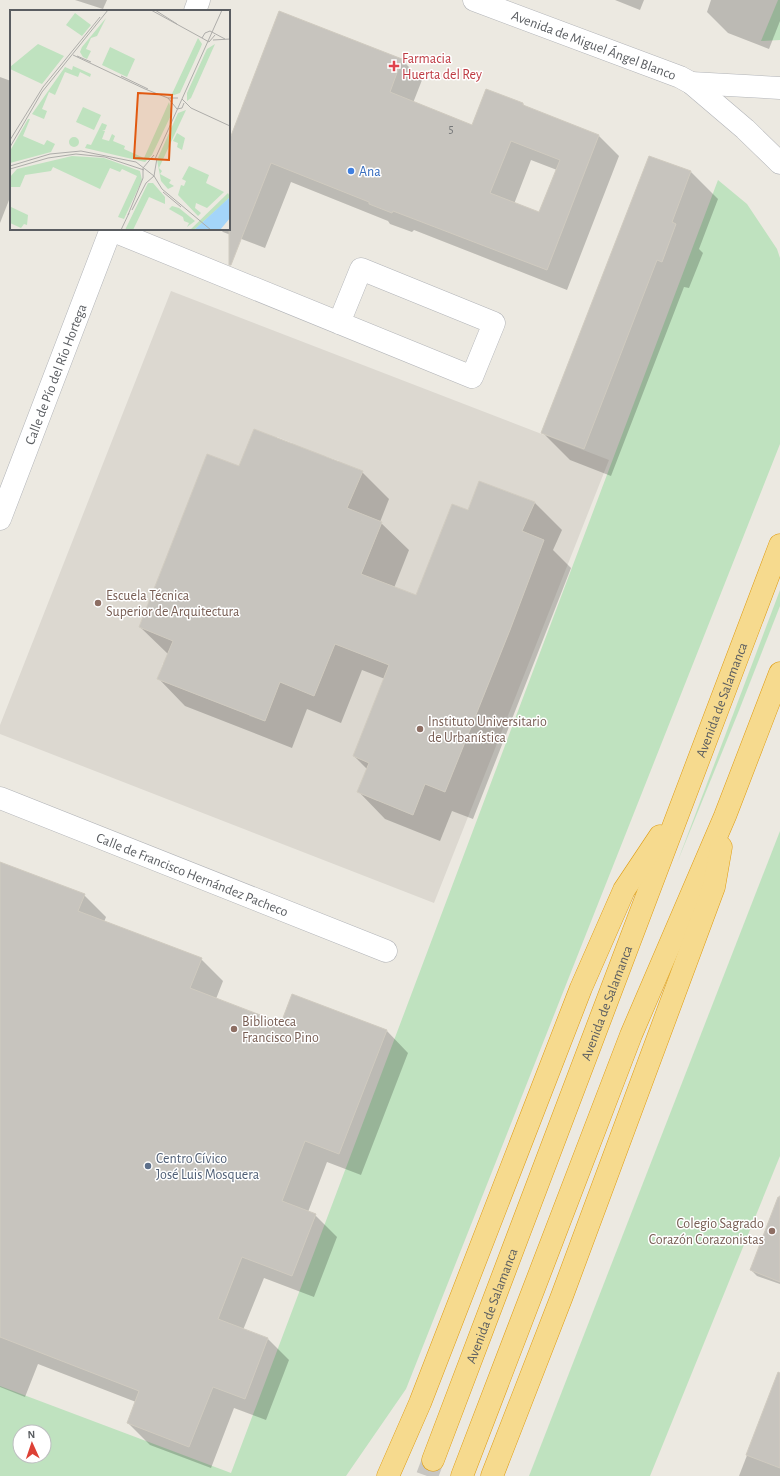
<svg xmlns="http://www.w3.org/2000/svg" width="780" height="1476" font-family="'Alegreya Sans',sans-serif">
  <style>
    .education { fill: #dcd8d0; fill-rule: evenodd }
    .green { fill: #bfe2bf; fill-rule: evenodd }
    .shadow { fill: #0003; fill-rule: evenodd }
    .building { fill: #c7c4be; stroke: #d0cbc0; fill-rule: evenodd }
    .lines { fill: none; stroke-linecap: round; stroke-linejoin: round }
    .highway-tunnel { stroke: #c8c6c1; stroke-width: 22; stroke-dasharray: 22 11; stroke-linecap: butt }
    .minor-casing { stroke: #b2b4b8; stroke-width: 23 }
    .highway-casing { stroke: #df9b0e; stroke-width: 23 }
    .minor { stroke: #fff; stroke-width: 22 }
    .highway { stroke: #f6da8e; stroke-width: 22 }
    .health-dot { fill: #e0444e; stroke: #fff; stroke-width: 1.5 }
    .shop-dot { fill: #3f7fe0; stroke: #fff; stroke-width: 1.5 }
    .education-dot { fill: #8d6e63; stroke: #fff; stroke-width: 1.5 }
    .service-dot { fill: #5c6f8a; stroke: #fff; stroke-width: 1.5 }
    .labels { text-anchor: middle; stroke-width: 3; stroke-linejoin: round; paint-order: stroke }
    .number-label { font-size: 12px; fill: #757778 }
    .street-label { font-size: 14px; fill: #5a5d61; stroke: #fff }
    .health-label { font-size: 14px; fill: #be3a42; stroke: #fff; text-anchor: start }
    .shop-label { font-size: 14px; fill: #366cbe; stroke: #fff; text-anchor: start }
    .education-label { font-size: 14px; fill: #785e54; stroke: #fff; text-anchor: start }
    .service-label { font-size: 14px; fill: #4e5e75; stroke: #fff; text-anchor: start }
    .inset-road { fill: none; stroke: #aeadaa; stroke-width: 1 }
    .view { fill: #e15910; fill-opacity: 0.15; stroke: #e15910; stroke-width: 2 }
    .inset-edge { fill: none; stroke: #5a5d61; stroke-width: 2 }
  </style>
  <rect width="100%" height="100%" fill="#ece9e1"/>
  <!-- education -->
  <path class="education" d="M 171,291 L 609,460 L 434,903 L 0,734 L 0,725 ZM 254,429 L 270,435 L 268,439 L 275,442 L 277,437 L 292,443 L 286,459 L 318,472 L 325,456 L 339,461 L 338,467 L 346,465 L 362,471 L 356,486 L 343,507 L 382,522 L 361,575 L 416,595 L 452,504 L 468,510 L 479,481 L 535,502 L 522,531 L 544,540 L 510,629 L 445,792 L 425,784 L 412,815 L 393,807 L 380,794 L 377,801 L 357,792 L 369,763 L 353,756 L 389,665 L 335,644 L 314,696 L 275,680 L 271,706 L 264,721 L 249,716 L 251,710 L 241,712 L 157,679 L 163,663 L 167,665 L 176,642 L 139,627 L 207,454 L 244,468 L 248,445 Z"/>
  <!-- green -->
  <g class="green">
    <path d="M 778,0 L 780,0 L 780,40 L 761,41 Z"/>
    <path d="M 718,180 L 747,204 L 777,249 L 780,258 L 780,444 L 406,1389 L 346,1476 L 0,1476 L 0,1386 L 231,1473 ZM 20,1432 L 44,1432 L 44,1456 L 20,1456 Z"/>
    <path d="M 780,590 L 780,606 L 738,713 L 677,863 Z"/>
    <path d="M 780,831 L 780,1156 L 650,1476 L 529,1476 Z"/>
  </g>
  <!-- shadow -->
  <g class="shadow">
    <path d="M 75,0 L 107,0 L 103,9 Z"/>
    <path d="M 615,0 L 644,0 L 640,10 Z"/>
    <path d="M 711,0 L 780,0 L 780,21 L 769,49 L 728,33 L 707,12 Z"/>
    <path d="M 280,13 L 402,60 L 422,80 L 413,103 L 472,126 L 523,104 L 526,108 L 599,136 L 619,156 L 567,290 L 414,230 L 412,232 L 390,224 L 388,221 L 291,182 L 265,248 L 223,232 L 220,229 L 229,229 L 229,144 ZM 531,160 L 557,170 L 540,214 L 514,204 Z"/>
    <path d="M 0,77 L 11,81 L 11,195 L 0,223 Z"/>
    <path d="M 650,157 L 691,172 L 718,199 L 699,249 L 703,253 L 689,288 L 684,287 L 611,476 L 570,460 L 543,433 Z"/>
    <path d="M 240,468 L 362,472 L 389,499 L 380,522 L 409,550 L 394,588 L 416,597 L 468,511 L 535,503 L 562,530 L 553,550 L 571,568 L 473,819 L 452,811 L 440,841 L 385,819 L 358,791 L 367,769 L 354,756 L 385,679 L 362,670 L 341,723 L 307,709 L 292,748 L 185,706 L 158,678 L 168,654 L 140,627 Z"/>
    <path d="M 0,863 L 84,895 L 106,917 L 104,922 L 201,959 L 223,981 L 216,999 L 282,1024 L 293,995 L 387,1031 L 408,1053 L 361,1175 L 327,1162 L 308,1212 L 315,1215 L 337,1237 L 314,1297 L 264,1278 L 243,1330 L 268,1339 L 289,1360 L 266,1420 L 234,1408 L 211,1468 L 150,1445 L 128,1423 L 136,1402 L 38,1364 L 25,1397 L 0,1387 Z"/>
    <path d="M 780,1195 L 780,1284 L 757,1276 L 751,1270 Z"/>
    <path d="M 765,1409 L 780,1415 L 780,1476 L 739,1476 Z"/>
  </g>
  <!-- building -->
  <g class="building">
    <path d="M 279,11 L 402,59 L 390,92 L 472,125 L 486,89 L 523,103 L 523,105 L 599,135 L 547,270 L 393,211 L 392,213 L 369,204 L 369,202 L 271,163 L 231,265 L 229,265 L 229,141 ZM 511,141 L 560,160 L 539,212 L 490,193 Z"/>
    <path d="M 649,156 L 691,171 L 672,222 L 676,224 L 662,262 L 657,260 L 584,449 L 541,433 Z"/>
    <path d="M 254,429 L 363,471 L 347,508 L 382,522 L 361,574 L 416,595 L 452,504 L 468,510 L 479,481 L 535,502 L 522,531 L 544,540 L 510,630 L 445,792 L 425,784 L 413,815 L 357,792 L 369,763 L 353,756 L 389,665 L 335,644 L 314,696 L 280,682 L 265,721 L 157,679 L 173,641 L 139,627 L 207,454 L 239,466 Z"/>
    <path d="M 0,862 L 85,894 L 78,911 L 202,958 L 190,988 L 281,1023 L 292,994 L 387,1030 L 339,1154 L 305,1141 L 282,1201 L 316,1214 L 292,1276 L 242,1257 L 218,1319 L 268,1338 L 245,1399 L 213,1387 L 189,1447 L 127,1423 L 139,1391 L 0,1337 Z"/>
    <path d="M 778,1197 L 780,1197 L 780,1282 L 750,1270 Z"/>
    <path d="M 778,1372 L 780,1373 L 780,1468 L 746,1455 Z"/>
  </g>
  <g class="lines">
    <!-- highway-tunnel -->
    <path class="highway-tunnel" d="M 427,1476 L 433,1460"/>
    <!-- minor casing -->
    <g class="minor-casing">
      <g id="minor">
        <path id="s1" d="M 474,0 L 680,77 L 691,83 L 745,129 L 780,163"/>
        <path d="M 195,11 L 199,0"/>
        <path d="M 691,83 L 780,88"/>
        <path d="M 111,230 L 472,377 L 494,323 L 361,269 L 339,323"/>
        <path id="s2" d="M 0,519 L 111,229"/>
        <path id="s3" d="M 0,798 L 386,951"/>
      </g>
    </g>
    <!-- highway casing -->
    <g class="highway-casing">
      <g id="highway">
        <path id="s4" d="M 433,1460 L 780,545"/>
        <path d="M 388,1476 L 420,1403 L 581,988 L 624,890 L 660,836"/>
        <path d="M 462,1476 L 631,1035 L 725,816 L 780,673"/>
        <path d="M 492,1476 L 562,1296 L 714,887 L 721,847"/>
      </g>
    </g>
    <!-- minor -->
    <use href="#minor" class="minor"/>
    <!-- highway -->
    <use href="#highway" class="highway"/>
  </g>
  <!-- markers -->
  <path class="health-dot" d="M392 60h4v4h4v4h-4v4h-4v-4h-4v-4h4z"/>
  <circle class="shop-dot" cx="351" cy="171" r="4"/>
  <g class="education-dot">
    <circle cx="98" cy="603" r="4"/>
    <circle cx="420" cy="729" r="4"/>
    <circle cx="234" cy="1029" r="4"/>
    <circle cx="772" cy="1231" r="4"/>
  </g>
  <circle class="service-dot" cx="148" cy="1166" r="4"/>
  <g class="labels">
    <!-- number labels -->
    <g class="number-label">
      <text x="451" y="133">5</text>
    </g>
    <!-- street labels -->
    <g class="street-label">
      <text dy="5" stroke="none"><textPath href="#s1" startOffset="128">Avenida de Miguel Ángel Blanco</textPath></text>
      <text dy="5" stroke="none"><textPath href="#s2" startOffset="155">Calle de Pío del Río Hortega</textPath></text>
      <text dy="5" stroke="none"><textPath href="#s4" startOffset="813">Avenida de Salamanca</textPath></text>
      <text dy="5" stroke="none"><textPath href="#s3" startOffset="207">Calle de Francisco Hernández Pacheco</textPath></text>
      <text dy="5" stroke="none"><textPath href="#s4" startOffset="489">Avenida de Salamanca</textPath></text>
      <text dy="5" stroke="none"><textPath href="#s4" startOffset="165">Avenida de Salamanca</textPath></text>
    </g>
    <!-- health labels -->
    <g class="health-label">
      <text x="402" y="63">Farmacia<tspan x="402" dy="16">Huerta del Rey</tspan></text>
    </g>
    <!-- shop labels -->
    <g class="shop-label">
      <text x="359" y="176">Ana</text>
    </g>
    <!-- education labels -->
    <g class="education-label">
      <text x="106" y="600">Escuela Técnica<tspan x="106" dy="16">Superior de Arquitectura</tspan></text>
      <text x="428" y="726">Instituto Universitario<tspan x="428" dy="16">de Urbanística</tspan></text>
      <text x="242" y="1026">Biblioteca<tspan x="242" dy="16">Francisco Pino</tspan></text>
      <text x="764" y="1228" text-anchor="end">Colegio Sagrado<tspan x="764" dy="16">Corazón Corazonistas</tspan></text>
    </g>
    <!-- service labels -->
    <g class="service-label">
      <text x="156" y="1163">Centro Cívico<tspan x="156" dy="16">José Luis Mosquera</tspan></text>
    </g>
  </g>
  <!-- overview -->
  <g transform="translate(10 10)">
    <rect width="220" height="220" fill="#ece9e1"/>
    <path d="M 65,3 L 81,15 L 72,26 L 56,15 ZM 96,8 L 87,26 L 81,28 L 76,39 L 81,41 L 77,49 L 73,47 L 70,42 L 72,37 ZM 188,28 L 192,34 L 190,39 L 170,83 L 161,86 ZM 28,34 L 54,46 L 32,74 L 0,59 L 0,57 ZM 205,34 L 181,88 L 177,91 L 177,83 L 197,39 ZM 100,37 L 125,49 L 117,67 L 92,55 ZM 63,56 L 81,64 L 80,67 L 70,62 L 68,67 L 55,62 L 45,85 L 39,82 L 32,99 L 37,101 L 34,109 L 22,104 L 55,57 L 62,60 ZM 159,92 L 162,103 L 142,145 L 135,152 L 75,138 L 77,134 L 81,135 L 92,113 L 97,115 L 95,120 L 92,120 L 95,121 L 92,129 L 99,131 L 102,124 L 105,126 L 103,131 L 115,136 L 114,139 L 134,148 ZM 73,97 L 91,105 L 84,120 L 66,112 ZM 176,100 L 149,158 L 152,161 L 150,164 L 161,170 L 159,173 L 164,176 L 158,179 L 151,171 L 147,150 L 168,103 ZM 18,109 L 20,109 L 13,126 L 34,135 L 37,130 L 45,134 L 41,142 L 0,153 L 0,141 ZM 167,123 L 175,128 L 172,140 L 167,137 L 168,133 L 163,131 ZM59 132a5 5 0 1 1 10 0a5 5 0 1 1-10 0ZM 62,146 L 94,148 L 130,161 L 132,170 L 114,209 L 108,207 L 127,166 L 112,159 L 110,162 L 100,158 L 90,179 L 43,157 L 41,161 L 15,165 L 10,177 L 0,177 L 0,167 L 7,159 ZM 179,156 L 199,165 L 196,173 L 214,182 L 197,198 L 186,193 L 185,198 L 191,203 L 188,206 L 168,185 L 171,175 L 174,176 L 176,171 L 172,169 ZM 138,173 L 143,173 L 155,187 L 155,194 L 139,187 L 123,220 L 115,220 ZM 218,183 L 220,187 L 214,193 L 184,220 L 180,220 ZM 162,196 L 169,198 L 185,211 L 177,217 L 179,213 L 174,211 L 173,207 L 159,199 ZM 1,197 L 18,205 L 17,215 L 14,214 L 11,218 L 0,213 Z" fill="#bfe2bf"/>
    <path d="M 220,187 L 220,208 L 210,220 L 184,220 Z" fill="#a4d5f9"/>
    <path class="inset-road" d="M 141,0 L 192,28M 145,0 L 167,14M 205,25 L 199,32 L 192,28 L 195,23 L 200,21 L 215,29M 203,30 L 220,29M 63,45 L 135,79 L 158,88 L 168,88M 67,46 L 81,52M 111,66 L 138,79M 158,88 L 167,99 L 172,98 L 174,93M 172,89 L 181,98 L 220,116M 0,130 L 33,77 L 90,7M 0,137 L 32,82 L 98,0M 145,149 L 212,0M 0,156 L 40,144 L 71,141 L 126,152 L 144,166M 0,159 L 38,148 L 66,144 L 95,147 L 134,160M 144,166 L 152,179 L 201,220M 153,182 L 171,197M 122,200 L 136,173 L 144,166 L 147,148M 118,205 L 133,168 L 133,158 L 144,145M 111,220 L 119,203"/>
    <path class="view" d="M 128,83 L 162,85 L 159,150 L 124,148 Z"/>
    <rect width="220" height="220" class="inset-edge"/>
  </g>
  <!-- north arrow -->
  <g transform="translate(32 1444) rotate(357)"><circle r="19" fill="#ffffff" stroke="#bdbec0"/>
  <path d="M0-3L7 15L0 10L-7 15Z" fill="#dd4136"/>
  <text y="-6" font-size="11" font-weight="bold" text-anchor="middle" fill="#5a5d61">N</text>
  </g>
</svg>
